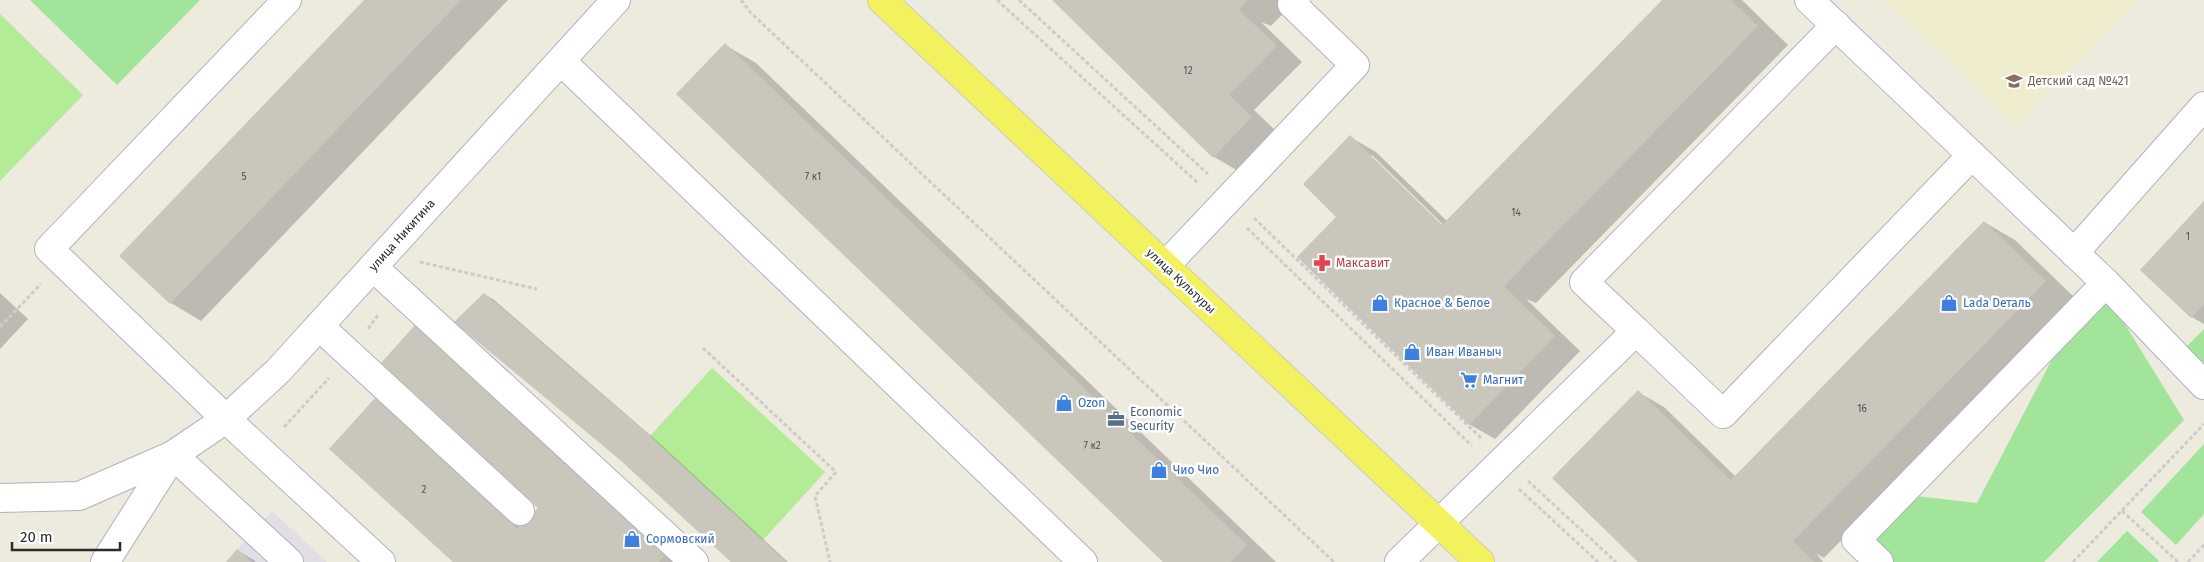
<svg xmlns="http://www.w3.org/2000/svg" width="2204" height="562" font-family="'Fira Sans',sans-serif">
  <style>
    .industrial { fill: #e2dee6 }
    .education { fill: #efeccd }
    .green { fill: #a2e49a }
    .pitch { fill: #b3eb96 }
    .shadow { fill: #0003; fill-rule: evenodd }
    .building { fill: #c9c7bc }
    .lines { fill: none; stroke-linecap: round; stroke-linejoin: round }
    .minor-casing { stroke: #b2b1bf; stroke-width: 30 }
    .major-casing { stroke: #ccc; stroke-width: 30 }
    .path { stroke: #ccc; stroke-width: 3; stroke-dasharray: 4 2.5; stroke-linecap: butt }
    .minor { stroke: #fff; stroke-width: 28 }
    .major { stroke: #f2f25e; stroke-width: 28 }
    .labels { text-anchor: middle; stroke-width: 5; stroke-linejoin: round; paint-order: stroke }
    .number-label { font-size: 10px; fill: #52524f }
    .education-label { font-size: 12px; fill: #785e54; stroke: #fff; text-anchor: start }
    .street-label { font-size: 12px; fill: #2b2b2b; stroke: #fff }
    .health-label { font-size: 12px; fill: #be3a42; stroke: #fff; text-anchor: start }
    .shop-label { font-size: 12px; fill: #366cbe; stroke: #fff; text-anchor: start }
    .service-label { font-size: 12px; fill: #4e5e75; stroke: #fff; text-anchor: start }
  </style>
  <rect width="100%" height="100%" fill="#edeade"/>
  <!-- industrial -->
  <path class="industrial" d="M 272,511 L 327,562 L 226,562 Z"/>
  <!-- education -->
  <path class="education" d="M 1884,0 L 2138,0 L 2016,126 Z"/>
  <!-- green -->
  <g class="green">
    <path d="M 30,0 L 200,0 L 117,85 Z"/>
    <path d="M 2108,297 L 2184,420 L 2044,562 L 1857,562 L 1916,496 L 1977,503 L 2061,342 Z"/>
    <path d="M 2204,329 L 2204,363 L 2185,348 Z"/>
    <path d="M 2204,444 L 2204,514 L 2176,545 L 2141,512 Z"/>
    <path d="M 2127,531 L 2159,561 L 2157,562 L 2097,562 Z"/>
  </g>
  <!-- pitch -->
  <g class="pitch">
    <path d="M 0,14 L 83,95 L 0,181 Z"/>
    <path d="M 712,368 L 825,472 L 763,540 L 650,436 Z"/>
  </g>
  <!-- shadow -->
  <g class="shadow">
    <path d="M 366,0 L 508,0 L 201,321 L 171,303 Z"/>
    <path d="M 1054,0 L 1296,0 L 1271,26 L 1261,22 L 1302,62 L 1254,110 L 1278,133 L 1240,172 L 1214,157 Z"/>
    <path d="M 1664,0 L 1742,0 L 1788,45 L 1536,303 L 1526,299 L 1580,351 L 1495,439 L 1469,424 L 1338,217 L 1350,137 L 1376,152 L 1447,221 ZM 1372,155 L 1466,247 L 1464,249 L 1370,156 Z"/>
    <path d="M 725,45 L 756,63 L 1276,562 L 1165,562 Z"/>
    <path d="M 2204,203 L 2204,324 L 2192,317 Z"/>
    <path d="M 1984,222 L 2015,240 L 2076,299 L 1824,558 L 1816,553 L 1823,562 L 1640,562 L 1638,392 L 1664,407 L 1736,477 Z"/>
    <path d="M 0,293 L 28,319 L 0,349 Z"/>
    <path d="M 484,294 L 493,299 L 658,442 L 788,562 L 733,562 Z"/>
    <path d="M 415,327 L 424,332 L 678,562 L 454,562 L 376,400 L 392,409 L 521,528 L 540,507 Z"/>
    <path d="M 238,551 L 254,560 L 256,562 L 227,562 Z"/>
  </g>
  <!-- building -->
  <g class="building">
    <path d="M 364,0 L 461,0 L 170,304 L 119,256 Z"/>
    <path d="M 1052,0 L 1248,0 L 1239,10 L 1277,46 L 1229,95 L 1252,117 L 1213,158 Z"/>
    <path d="M 1662,0 L 1731,0 L 1758,26 L 1504,286 L 1555,336 L 1469,425 L 1297,257 L 1336,217 L 1303,184 L 1350,135 L 1442,225 Z"/>
    <path d="M 725,43 L 1247,545 L 1231,562 L 1163,562 L 676,94 Z"/>
    <path d="M 2204,201 L 2204,304 L 2191,318 L 2140,270 Z"/>
    <path d="M 1984,221 L 2046,281 L 1793,541 L 1814,562 L 1638,562 L 1552,478 L 1638,390 L 1731,480 Z"/>
    <path d="M 484,293 L 650,436 L 786,562 L 731,562 L 619,459 L 454,322 Z"/>
    <path d="M 415,325 L 665,555 L 659,562 L 453,562 L 329,449 L 375,398 L 518,529 L 538,508 L 381,363 Z"/>
    <path d="M 237,549 L 252,562 L 226,562 Z"/>
  </g>
  <g class="lines">
    <!-- minor casing -->
    <g class="minor-casing">
      <g id="minor">
        <path d="M 287,0 L 49,249 L 226,419 L 381,562"/>
        <path d="M 1809,0 L 2106,283 L 2204,385"/>
        <path d="M 561,61 L 1083,562"/>
        <path d="M 2074,253 L 2204,106"/>
        <path d="M 1165,266 L 1355,65 L 1292,4 L 1296,0"/>
        <path d="M 373,267 L 694,562"/>
        <path d="M 319,326 L 520,511"/>
        <path d="M 1636,331 L 1723,414 L 1972,155"/>
        <path d="M 173,455 L 289,562"/>
        <path d="M 0,498 L 79,496 L 173,455 L 226,419 L 278,371 L 616,0"/>
        <path d="M 105,562 L 173,455"/>
        <path d="M 1399,562 L 1636,331 L 1584,282 L 1836,25"/>
        <path d="M 1879,562 L 1856,540 L 2106,283"/>
      </g>
    </g>
    <!-- major casing -->
    <g class="major-casing">
      <path id="major" d="M 882,0 L 1480,562"/>
    </g>
    <!-- path -->
    <g class="path">
      <path d="M 741,0 L 751,13 L 1334,562"/>
      <path d="M 997,0 L 1198,183"/>
      <path d="M 1019,0 L 1208,174"/>
      <path d="M 1254,218 L 1481,438"/>
      <path d="M 1247,228 L 1472,446"/>
      <path d="M 420,262 L 537,289"/>
      <path d="M 0,327 L 41,284"/>
      <path d="M 368,329 L 378,315"/>
      <path d="M 703,348 L 836,472 L 815,496 L 830,562"/>
      <path d="M 284,427 L 329,378"/>
      <path d="M 1528,481 L 1616,562"/>
      <path d="M 1519,489 L 1598,562"/>
      <path d="M 2122,511 L 2178,562"/>
      <path d="M 2073,562 L 2204,424"/>
      <path d="M 2188,562 L 2204,545"/>
    </g>
    <!-- minor -->
    <use href="#minor" class="minor"/>
    <!-- major -->
    <use href="#major" class="major"/>
  </g>
  <!-- icons -->
  <defs>
    <g id="school-bare" transform="scale(1.35)"><path d="M0-5L7-2L0 1L-7-2ZM-4 1L0 2.5L4 1V4Q0 6-4 4Z" fill="#8d6e63" stroke="#fff" stroke-width="2.5" paint-order="stroke"/></g>
    <g id="pharmacy-bare" transform="scale(1.35)"><path d="M-2-6h4v4h4v4h-4v4h-4v-4h-4v-4h4Z" fill="#e0444e" stroke="#fff" stroke-width="2.5" paint-order="stroke"/></g>
    <g id="shop-bare" transform="scale(1.35)"><path d="M-5-2.5h2.3a2.7 3.5 0 0 1 5.4 0H5L5.5 6h-11ZM-1.5-2.5h3a1.5 2.3 0 0 0-3 0Z" fill="#3f7fe0" stroke="#fff" stroke-width="2.5" paint-order="stroke"/></g>
    <g id="supermarket-bare" transform="scale(1.35)"><path d="M-6-5.5h2.5l.6 2H6L4.5 2H-2.5L-4.4-4H-6ZM-1.5 3.2a1.3 1.3 0 1 0 .1 0ZM3 3.2a1.3 1.3 0 1 0 .1 0Z" fill="#3f7fe0" stroke="#fff" stroke-width="2.5" paint-order="stroke"/></g>
    <g id="office-bare" transform="scale(1.35)"><path d="M-6-3h4V-5.5h4V-3h4V5H-6ZM-1-4.5V-3h2v-1.5ZM-6 0V1H6V0Z" fill="#5c6f8a" stroke="#fff" stroke-width="2.5" paint-order="stroke"/></g>
  </defs>
  <g fill-rule="evenodd">
    <use href="#school-bare" x="2014" y="81"/>
    <use href="#pharmacy-bare" x="1322" y="263"/>
    <use href="#shop-bare" x="1380" y="303"/>
    <use href="#shop-bare" x="1949" y="303"/>
    <use href="#shop-bare" x="1412" y="352"/>
    <use href="#supermarket-bare" x="1469" y="380"/>
    <use href="#shop-bare" x="1064" y="403"/>
    <use href="#office-bare" x="1116" y="419"/>
    <use href="#shop-bare" x="1159" y="470"/>
    <use href="#shop-bare" x="632" y="539"/>
  </g>
  <g class="labels">
    <!-- number labels -->
    <g class="number-label">
      <text x="1188" y="74">12</text>
      <text x="244" y="180">5</text>
      <text x="813" y="180">7 к1</text>
      <text x="1516" y="216">14</text>
      <text x="2188" y="240">1</text>
      <text x="1862" y="412">16</text>
      <text x="1092" y="449">7 к2</text>
      <text x="424" y="493">2</text>
    </g>
    <!-- education labels -->
    <g class="education-label">
      <text x="2028" y="85">Детский сад №421</text>
    </g>
    <!-- street labels -->
    <g class="street-label">
      <text transform="translate(402 235) rotate(-48)" y="4">улица Никитина</text>
      <text transform="translate(1181 281) rotate(43)" y="4">улица Культуры</text>
    </g>
    <!-- health labels -->
    <g class="health-label">
      <text x="1336" y="267">Максавит</text>
    </g>
    <!-- shop labels -->
    <g class="shop-label">
      <text x="1394" y="307">Красное &amp; Белое</text>
      <text x="1963" y="307">Lada Dеталь</text>
      <text x="1426" y="356">Иван Иваныч</text>
      <text x="1483" y="384">Магнит</text>
      <text x="1078" y="407">Ozon</text>
      <text x="1173" y="474">Чио Чио</text>
      <text x="646" y="543">Сормовский</text>
    </g>
    <!-- service labels -->
    <g class="service-label">
      <text x="1130" y="416">Economic<tspan x="1130" dy="14">Security</tspan></text>
    </g>
  </g>
  <!-- scale -->
  <path d="M12 542v8h108v-8" fill="none" stroke="#2b2b2b" stroke-width="2.5"/>
  <text x="20" y="542" font-size="15" fill="#2b2b2b" stroke="#ffffff" stroke-width="4" paint-order="stroke">20 m</text>
</svg>
